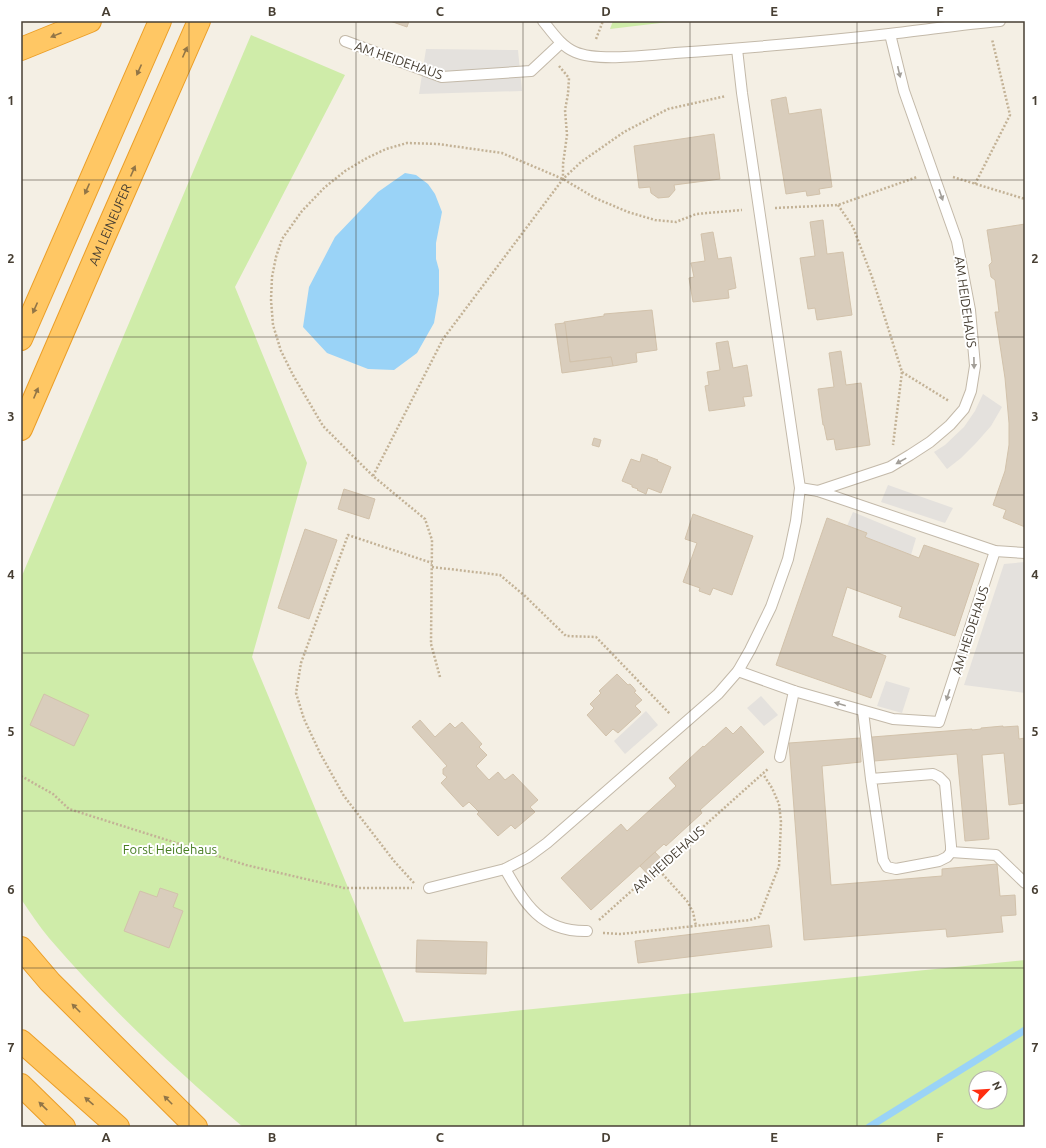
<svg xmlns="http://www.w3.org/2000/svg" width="1046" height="1148" font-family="Ubuntu,sans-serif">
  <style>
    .green { fill: #cfeca9; fill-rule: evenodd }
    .parking { fill: #e4e1dd }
    .water { fill: #9ad3f7 }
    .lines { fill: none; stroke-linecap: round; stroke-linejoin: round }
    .stream { stroke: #9ad3f7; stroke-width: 7 }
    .building { fill: #d9cdbc; stroke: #d2c2ab }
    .lane-casing { stroke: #c3b9a9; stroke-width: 12 }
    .highway-casing { stroke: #eb9e27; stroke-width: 24 }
    .path { stroke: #c3b296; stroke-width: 2.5; stroke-dasharray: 2 2; stroke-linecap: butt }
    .lane { stroke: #fff; stroke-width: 10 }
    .highway { stroke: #ffc764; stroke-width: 22 }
    .oneway { fill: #917547 }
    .oneway2 { fill: #a39f99 }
    .grid { fill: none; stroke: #473f33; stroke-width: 1; stroke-opacity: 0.55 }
    .labels { text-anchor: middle; stroke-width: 4; stroke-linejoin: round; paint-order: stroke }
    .street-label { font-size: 13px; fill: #473f33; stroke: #fff }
    .park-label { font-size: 13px; fill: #477d22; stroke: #fff }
    .neatline { fill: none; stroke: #473f33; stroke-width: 1.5 }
    .grid-label { font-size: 13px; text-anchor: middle; font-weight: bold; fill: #473f33 }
  </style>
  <rect width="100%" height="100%" fill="#f4efe4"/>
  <!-- green -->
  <g class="green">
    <path d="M 613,21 L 677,21 L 610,29 Z"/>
    <path d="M 251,35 L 345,75 L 235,287 L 307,463 L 252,657 L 404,1022 L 1025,960 L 1025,1127 L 243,1127 C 175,1069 108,1007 49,938 C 39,926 30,912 21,899 L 21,578 ZM 976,1078 L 1000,1078 L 1000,1102 L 976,1102 Z"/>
  </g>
  <!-- parking -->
  <g class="parking">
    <path d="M 426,49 L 518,50 L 522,91 L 419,94 Z"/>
    <path d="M 983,394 L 1002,407 L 991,426 L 976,443 L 961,458 L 947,469 L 934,452 L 945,445 L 964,427 L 975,411 Z"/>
    <path d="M 888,485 L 953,508 L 945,523 L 881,502 Z"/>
    <path d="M 853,512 L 916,538 L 911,555 L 865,537 L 867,533 L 847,526 Z"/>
    <path d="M 1025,562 L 1025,693 L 964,685 L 1004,564 Z"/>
    <path d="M 886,681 L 910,688 L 902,713 L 877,706 Z"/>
    <path d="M 761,696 L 778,715 L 764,726 L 747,708 Z"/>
    <path d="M 646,711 L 658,725 L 625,754 L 614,741 Z"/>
  </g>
  <!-- water -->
  <path class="water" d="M 405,173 L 416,175 L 428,184 L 435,194 L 442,212 L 436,243 L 436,259 L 439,270 L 439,294 L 434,323 L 417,353 L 394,370 L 368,369 L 327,353 L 303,327 L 309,287 L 335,237 L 378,192 Z"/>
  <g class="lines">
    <!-- stream -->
    <path class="stream" d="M 869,1127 L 1025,1030"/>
  </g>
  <!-- building -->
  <g class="building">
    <path d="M 390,21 L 409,21 L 407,27 Z"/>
    <path d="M 786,97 L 789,114 L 821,109 L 832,187 L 819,189 L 820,194 L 807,196 L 806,191 L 786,194 L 771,100 Z"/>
    <path d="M 714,134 L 720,179 L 674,185 L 675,190 L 669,197 L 658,198 L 651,193 L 650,187 L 639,188 L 634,146 Z"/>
    <path d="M 823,220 L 827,254 L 843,252 L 852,315 L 817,320 L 815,308 L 808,309 L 800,258 L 815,256 L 810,222 Z"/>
    <path d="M 1025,224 L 1025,527 L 1003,518 L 1006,510 L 993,505 L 1005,471 L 1009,445 L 1009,423 L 1005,378 L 995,312 L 999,312 L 995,280 L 991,277 L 989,265 L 992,262 L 987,230 Z"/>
    <path d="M 713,232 L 718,259 L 731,257 L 736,288 L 728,290 L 729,298 L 693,302 L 689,278 L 694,277 L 691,263 L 705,261 L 701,234 Z"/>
    <path d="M 652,310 L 657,350 L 636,353 L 637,362 L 613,366 L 611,357 L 570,362 L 564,322 L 604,316 L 604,314 Z"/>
    <path d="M 565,323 L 570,362 L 611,357 L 613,366 L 562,373 L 555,324 Z"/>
    <path d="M 728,341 L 733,368 L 747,365 L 752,396 L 743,397 L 745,406 L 709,411 L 705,386 L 709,385 L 707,372 L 720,370 L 716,343 Z"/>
    <path d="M 841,351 L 846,385 L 861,383 L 870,445 L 836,450 L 834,439 L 827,440 L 824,425 L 823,425 L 818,389 L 834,387 L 829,353 Z"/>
    <path d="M 594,438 L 601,440 L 599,447 L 592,445 Z"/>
    <path d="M 642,454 L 658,460 L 657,461 L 671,467 L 661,493 L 648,488 L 646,494 L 637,490 L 638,489 L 632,487 L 632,485 L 622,481 L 631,459 L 640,462 Z"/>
    <path d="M 344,489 L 375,499 L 369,519 L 338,509 Z"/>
    <path d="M 693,514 L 753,536 L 732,595 L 713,588 L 710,595 L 699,591 L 700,588 L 683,582 L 697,543 L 685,539 Z"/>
    <path d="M 827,518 L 867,533 L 865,537 L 919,558 L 924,545 L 979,564 L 955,636 L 899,617 L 902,607 L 847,587 L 832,636 L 886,656 L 871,698 L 776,665 Z"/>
    <path d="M 305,529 L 337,540 L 309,619 L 278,608 Z"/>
    <path d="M 617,674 L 628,685 L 630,684 L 633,687 L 636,691 L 634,692 L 642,700 L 635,706 L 641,712 L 618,733 L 613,729 L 606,736 L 587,715 L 594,708 L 590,704 L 601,693 L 599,691 Z"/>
    <path d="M 44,694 L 89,715 L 74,746 L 30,725 Z"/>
    <path d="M 420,720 L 435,737 L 450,723 L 455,728 L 462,722 L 482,744 L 479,747 L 487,755 L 476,766 L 489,780 L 498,772 L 505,780 L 513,774 L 538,800 L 530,807 L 535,812 L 515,829 L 511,825 L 498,836 L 477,814 L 479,812 L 469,802 L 463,807 L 441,783 L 447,777 L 443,774 L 443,769 L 447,766 L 412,727 Z"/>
    <path d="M 741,726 L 764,752 L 700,810 L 702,813 L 666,846 L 664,844 L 591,910 L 561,878 L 621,824 L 627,831 L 676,786 L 669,778 L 703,746 L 704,747 L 726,727 L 733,734 Z"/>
    <path d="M 1003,726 L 1003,727 L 1018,726 L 1019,739 L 1025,738 L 1025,803 L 1009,805 L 1004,753 L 982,755 L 989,839 L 965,841 L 957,754 L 874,761 L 872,737 L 972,729 L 972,730 L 981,729 L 981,728 Z"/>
    <path d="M 860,738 L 861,762 L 822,766 L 831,885 L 942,876 L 942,869 L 997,864 L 1000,896 L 1015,895 L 1016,915 L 1001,916 L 1003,932 L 947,937 L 946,929 L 804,940 L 789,743 Z"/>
    <path d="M 655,852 L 668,866 L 653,880 L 640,866 Z"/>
    <path d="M 160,888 L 178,894 L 173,907 L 183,911 L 169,948 L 124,931 L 140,891 L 157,897 Z"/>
    <path d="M 769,925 L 772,947 L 638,963 L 635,941 Z"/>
    <path d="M 417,940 L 487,942 L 486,974 L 416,972 Z"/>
  </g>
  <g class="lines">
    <!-- lane casing -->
    <g class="lane-casing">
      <g id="lane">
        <path d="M 543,21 C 552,32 561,46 575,52 C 597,62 650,55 675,53 C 746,48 818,42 889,34 C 926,30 963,24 1000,21"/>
        <path d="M 345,41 L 442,77 L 531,71 L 561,43"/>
        <path d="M 800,488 L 818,491 L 995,551 L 1025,553"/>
        <path d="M 818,491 L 890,467 L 910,455 L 930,442 L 950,425 L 964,409 L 971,391 L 975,366 L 970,310 L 957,241 L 904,91 L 890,34"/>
        <path d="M 738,671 L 794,691 L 893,719 L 939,722 L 995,551"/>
        <path d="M 863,711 L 871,779 L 933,774 L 939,777 L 945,783 L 951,846 L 951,852 L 947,857 L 939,861 L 896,869 L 887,867 L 883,860 L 871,779"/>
        <path d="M 780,757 L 794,691"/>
        <path d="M 951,852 L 996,855 L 1025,883"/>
        <path d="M 505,869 C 525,904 541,932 587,931"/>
        <path d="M 429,888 L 505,869 L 528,857 L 547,843 L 718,694 L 738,671 L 750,650 L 771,607 L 788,559 L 796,521 L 800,488 L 742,93 L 737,49"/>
      </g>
    </g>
    <!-- highway casing -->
    <g class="highway-casing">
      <g id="highway">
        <path d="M 21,49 L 90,21"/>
        <path d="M 21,339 L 160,21"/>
        <path id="s1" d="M 21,429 L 101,244 L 199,21"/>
        <path d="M 21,948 L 50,982 L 196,1127"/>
        <path d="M 21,1041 L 118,1127"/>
        <path d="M 21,1085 L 64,1127"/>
      </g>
    </g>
    <!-- path -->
    <g class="path">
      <path d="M 596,39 L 603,21"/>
      <path d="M 559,66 L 569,78 L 568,94 L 565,110 L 567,135 L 563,164 L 563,179"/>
      <path d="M 953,177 L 1025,199"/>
      <path d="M 975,184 L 1010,115 L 992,39"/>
      <path d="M 838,205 L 853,227 L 872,277 L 902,372 L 893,445"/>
      <path d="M 775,208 L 838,205 L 917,177"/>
      <path d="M 902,372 L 949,401"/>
      <path d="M 373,476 L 323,426 L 293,375 L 281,351 L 273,325 L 271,300 L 272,277 L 276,257 L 282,239 L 302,211 L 325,187 L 345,171 L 367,158 L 386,149 L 407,143 L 438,144 L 502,153 L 563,179 L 595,198 L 628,212 L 655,220 L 676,222 L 696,214 L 742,210"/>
      <path d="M 432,567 L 500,575 L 525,596 L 566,636 L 596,637 L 670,714"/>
      <path d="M 440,677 L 431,644 L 432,540 L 425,519 L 373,476 L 443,339 L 563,179 L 581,162 L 624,132 L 668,109 L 726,96"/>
      <path d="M 21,776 L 53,794 L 69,809 L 246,865 L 344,888 L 412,888"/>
      <path d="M 657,868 L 687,901 L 693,912 L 696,926"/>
      <path d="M 414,883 L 394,861 L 344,796 L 320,753 L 304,719 L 296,693 L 301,663 L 348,535 L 432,563"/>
      <path d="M 599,920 L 769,768"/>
      <path d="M 603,933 L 621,934 L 750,920 L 759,917 L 779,866 L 781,822 L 779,804 L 772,788 L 763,774"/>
    </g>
    <!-- lane -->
    <use href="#lane" class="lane"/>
    <!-- highway -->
    <use href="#highway" class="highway"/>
  </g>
  <!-- one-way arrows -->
  <defs><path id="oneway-solid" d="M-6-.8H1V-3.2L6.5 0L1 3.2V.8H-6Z"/></defs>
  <g class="oneway">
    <use href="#oneway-solid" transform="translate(56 35) rotate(158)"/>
    <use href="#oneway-solid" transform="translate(185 52) rotate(-66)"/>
    <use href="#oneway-solid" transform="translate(139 70) rotate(114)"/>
    <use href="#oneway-solid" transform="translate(133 171) rotate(-66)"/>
    <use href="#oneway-solid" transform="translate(87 189) rotate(114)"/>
    <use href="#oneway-solid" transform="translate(35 308) rotate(114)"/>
    <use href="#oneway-solid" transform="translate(36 393) rotate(-67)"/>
    <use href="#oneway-solid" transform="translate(76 1008) rotate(-135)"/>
    <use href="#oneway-solid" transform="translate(168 1100) rotate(-135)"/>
    <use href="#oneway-solid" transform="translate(89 1101) rotate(-139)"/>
    <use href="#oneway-solid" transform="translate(43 1106) rotate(-136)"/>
  </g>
  <g class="oneway2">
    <use href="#oneway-solid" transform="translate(899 72) rotate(77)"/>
    <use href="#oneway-solid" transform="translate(941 195) rotate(71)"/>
    <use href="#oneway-solid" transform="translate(974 363) rotate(89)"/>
    <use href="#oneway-solid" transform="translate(901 461) rotate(151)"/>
    <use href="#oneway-solid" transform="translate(948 695) rotate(108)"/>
    <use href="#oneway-solid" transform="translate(840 704) rotate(-164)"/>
  </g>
  <!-- grid -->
  <path class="grid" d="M 189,21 L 189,1127M 356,21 L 356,1127M 523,21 L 523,1127M 690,21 L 690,1127M 857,21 L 857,1127M 21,180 L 1025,180M 21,337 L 1025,337M 21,495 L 1025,495M 21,653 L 1025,653M 21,811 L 1025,811M 21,968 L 1025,968"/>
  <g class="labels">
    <!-- street labels -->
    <g class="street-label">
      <text transform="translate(399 60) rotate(19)" y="5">AM HEIDEHAUS</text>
      <text dy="5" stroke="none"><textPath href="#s1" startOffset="223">AM LEINEUFER</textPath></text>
      <text transform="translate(966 302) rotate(82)" y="5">AM HEIDEHAUS</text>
      <text transform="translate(970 630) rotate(-72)" y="5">AM HEIDEHAUS</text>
      <text transform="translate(668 859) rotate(-42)" y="5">AM HEIDEHAUS</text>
    </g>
    <!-- park labels -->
    <g class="park-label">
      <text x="170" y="854">Forst Heidehaus</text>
    </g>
  </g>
  <!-- border -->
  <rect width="1046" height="1148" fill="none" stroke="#ffffff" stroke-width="44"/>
  <!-- north arrow -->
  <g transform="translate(988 1090) rotate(65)"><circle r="19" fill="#ffffff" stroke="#b5b2ad"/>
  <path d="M0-3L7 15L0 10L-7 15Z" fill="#ff2e10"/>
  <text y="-6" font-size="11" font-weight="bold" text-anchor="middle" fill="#473f33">N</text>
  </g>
  <rect x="22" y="22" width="1002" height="1104" class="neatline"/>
  <g class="grid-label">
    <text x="106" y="16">A</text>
    <text x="272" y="16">B</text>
    <text x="440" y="16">C</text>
    <text x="606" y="16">D</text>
    <text x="774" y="16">E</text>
    <text x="940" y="16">F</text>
    <text x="11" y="105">1</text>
    <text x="1035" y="105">1</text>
    <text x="11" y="263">2</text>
    <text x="1035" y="263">2</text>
    <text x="11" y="421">3</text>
    <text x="1035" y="421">3</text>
    <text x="11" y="579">4</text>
    <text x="1035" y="579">4</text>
    <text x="11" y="736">5</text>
    <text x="1035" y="736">5</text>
    <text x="11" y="894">6</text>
    <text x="1035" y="894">6</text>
    <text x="11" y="1052">7</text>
    <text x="1035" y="1052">7</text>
    <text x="106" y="1142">A</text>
    <text x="272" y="1142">B</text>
    <text x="440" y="1142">C</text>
    <text x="606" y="1142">D</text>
    <text x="774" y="1142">E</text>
    <text x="940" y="1142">F</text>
  </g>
</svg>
